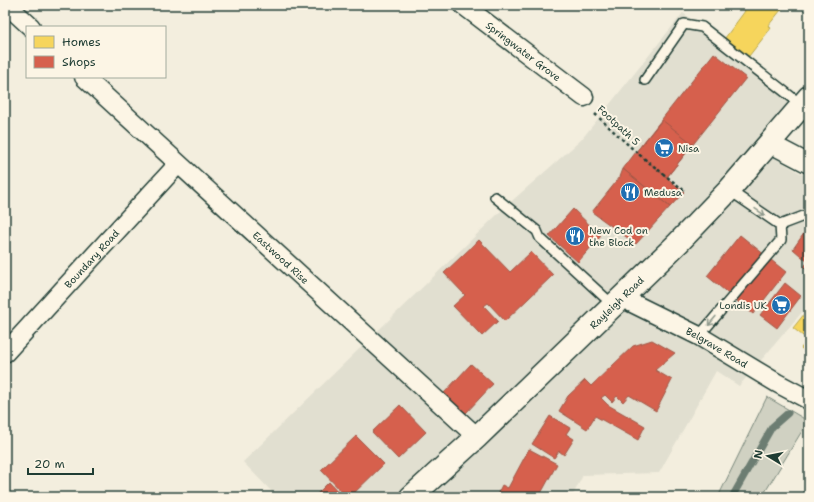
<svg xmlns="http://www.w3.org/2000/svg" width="814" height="502" font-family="'Shantell Sans',sans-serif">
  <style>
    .built { fill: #e1dfd0 }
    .green { fill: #d0d1c2; stroke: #78877b }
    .homes { fill: #f6d55c; stroke: #b6a750 }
    .shops { fill: #d6604d; stroke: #9f5646 }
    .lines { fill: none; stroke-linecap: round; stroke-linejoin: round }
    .stream { stroke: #6c7d72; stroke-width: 7 }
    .service-casing { stroke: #1f3d34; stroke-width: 12 }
    .minor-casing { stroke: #1f3d34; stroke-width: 21 }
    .primary-casing { stroke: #1f3d34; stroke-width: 25 }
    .path { stroke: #1f3d34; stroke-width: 2.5; stroke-dasharray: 3 3; stroke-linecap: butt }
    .service { stroke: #fcf5e5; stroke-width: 9 }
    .minor { stroke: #fcf5e5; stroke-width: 18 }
    .primary { stroke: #fcf5e5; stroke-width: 22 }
    .oneway { stroke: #8e998c }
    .labels { text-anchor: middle; stroke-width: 4; stroke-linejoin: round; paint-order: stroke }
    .street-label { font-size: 10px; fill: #1f3d34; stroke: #fcf5e5 }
    .poi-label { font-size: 10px; fill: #1f3d34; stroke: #fcf5e5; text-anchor: start }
  </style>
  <rect width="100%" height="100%" fill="#f3eede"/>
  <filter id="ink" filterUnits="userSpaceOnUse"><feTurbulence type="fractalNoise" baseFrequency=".025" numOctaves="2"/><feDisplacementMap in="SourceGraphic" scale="8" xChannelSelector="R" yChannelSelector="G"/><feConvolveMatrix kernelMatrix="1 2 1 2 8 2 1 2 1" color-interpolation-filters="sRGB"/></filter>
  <g filter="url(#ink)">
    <!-- built -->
    <path class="built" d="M 683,13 L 793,101 L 759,149 L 809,178 L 809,304 L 739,386 L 716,371 L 659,473 L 583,475 L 572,497 L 277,497 L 243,462 L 505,207 L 581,140 Z"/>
    <!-- green -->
    <path class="green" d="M 767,397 L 808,421 L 762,497 L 718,497 Z"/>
    <!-- homes -->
    <g class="homes">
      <path d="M 743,5 L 785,5 L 768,26 L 771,28 L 749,56 L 725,38 L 745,11 L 741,8 Z"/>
      <path d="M 809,308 L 809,355 L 801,348 L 808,340 L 793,328 Z"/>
    </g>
    <!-- shops -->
    <g class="shops">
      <path d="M 714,53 L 746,78 L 667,177 L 636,152 Z"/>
      <path d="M 662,120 L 693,144 L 667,177 L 636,152 Z"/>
      <path d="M 636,152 L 684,192 L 670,207 L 623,169 Z"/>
      <path d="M 623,169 L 670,207 L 636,244 L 592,212 L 620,177 Z"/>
      <path d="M 573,209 L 601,236 L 578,262 L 549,236 Z"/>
      <path d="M 807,229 L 809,230 L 809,260 L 808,262 L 793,249 Z"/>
      <path d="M 740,235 L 786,272 L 753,314 L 707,276 Z"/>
      <path d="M 479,240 L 510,272 L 531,252 L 553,275 L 505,321 L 488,303 L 484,306 L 498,321 L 482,336 L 453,306 L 465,295 L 444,273 Z"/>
      <path d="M 809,260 L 809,271 L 804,267 Z"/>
      <path d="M 785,283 L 801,296 L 777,328 L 760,315 Z"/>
      <path d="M 652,340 L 675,353 L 655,370 L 672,380 L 656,411 L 629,395 L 623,402 L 617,396 L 612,402 L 605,395 L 601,398 L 608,405 L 645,426 L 638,440 L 595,416 L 587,429 L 559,411 L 568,396 L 585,380 L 591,386 L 633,346 Z"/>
      <path d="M 471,364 L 493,384 L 466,413 L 444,393 Z"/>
      <path d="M 400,405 L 426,432 L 398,459 L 372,432 Z"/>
      <path d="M 550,416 L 570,428 L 566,434 L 574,439 L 564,455 L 559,451 L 554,458 L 532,444 Z"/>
      <path d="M 356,436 L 384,464 L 350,497 L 347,497 L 321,470 Z"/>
      <path d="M 529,449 L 557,464 L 539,497 L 532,496 L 532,497 L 496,497 L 502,485 L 508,488 Z"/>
      <path d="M 329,482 L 343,497 L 314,497 Z"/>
    </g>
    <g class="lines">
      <!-- stream -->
      <path class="stream" d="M 732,497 L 772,427 L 788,413"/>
      <!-- service casing -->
      <g class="service-casing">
        <g id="service">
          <path d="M 645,80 L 684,24 L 702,27 L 803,106"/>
          <path d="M 495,197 L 537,231 L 540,238 L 613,305"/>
          <path d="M 780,225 L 809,214"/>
          <path d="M 699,336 L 781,240 L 780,225 L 729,190"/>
        </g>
      </g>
      <!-- minor casing -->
      <g class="minor-casing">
        <g id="minor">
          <path d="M 7,5 L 31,27"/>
          <path id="s1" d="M 463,5 L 584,97"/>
          <path id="s2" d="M 84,77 L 477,437"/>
          <path d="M 769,143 L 809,164"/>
          <path id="s3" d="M 622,298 L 699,336 L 777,383 L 809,400"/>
          <path id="s4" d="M 5,353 L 178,164"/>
        </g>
      </g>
      <!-- primary casing -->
      <g class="primary-casing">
        <g id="primary">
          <path id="s5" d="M 411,497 L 477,437 L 678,243 L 729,190 L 809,97"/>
        </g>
      </g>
      <!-- path -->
      <path class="path" d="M 595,114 L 636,152 L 686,192"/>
      <!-- service -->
      <use href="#service" class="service"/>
      <!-- minor -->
      <use href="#minor" class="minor"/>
      <!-- primary -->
      <use href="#primary" class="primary"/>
    </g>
    <!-- one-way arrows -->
    <defs><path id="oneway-shaft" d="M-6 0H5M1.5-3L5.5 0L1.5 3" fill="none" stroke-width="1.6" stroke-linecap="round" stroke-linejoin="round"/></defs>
    <g class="oneway">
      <use href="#oneway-shaft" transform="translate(760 212) rotate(34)"/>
      <use href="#oneway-shaft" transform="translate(712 321) rotate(130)"/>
    </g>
  </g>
  <!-- icons -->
  <defs>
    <g id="supermarket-disc" transform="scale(1)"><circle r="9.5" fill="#1f6fb2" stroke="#fcf5e5"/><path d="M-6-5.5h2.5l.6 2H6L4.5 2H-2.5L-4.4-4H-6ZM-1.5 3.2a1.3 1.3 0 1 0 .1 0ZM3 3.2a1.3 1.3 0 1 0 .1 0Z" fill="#fff"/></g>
    <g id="restaurant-disc" transform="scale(1)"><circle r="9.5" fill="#1f6fb2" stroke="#fcf5e5"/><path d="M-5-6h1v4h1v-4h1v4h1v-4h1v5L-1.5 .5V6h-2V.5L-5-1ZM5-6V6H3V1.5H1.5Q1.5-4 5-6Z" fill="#fff"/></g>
  </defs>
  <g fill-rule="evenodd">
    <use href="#supermarket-disc" x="664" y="148"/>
    <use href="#restaurant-disc" x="630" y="192"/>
    <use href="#restaurant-disc" x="575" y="236"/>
    <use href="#supermarket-disc" x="781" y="305"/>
  </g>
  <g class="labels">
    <!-- street labels -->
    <g class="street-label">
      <text dy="4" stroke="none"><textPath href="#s1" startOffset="76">Springwater Grove</textPath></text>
      <text transform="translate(619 125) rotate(43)" y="4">Footpath 5</text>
      <text dy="4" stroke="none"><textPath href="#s2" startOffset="267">Eastwood Rise</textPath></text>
      <text dy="4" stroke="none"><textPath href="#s4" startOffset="128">Boundary Road</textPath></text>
      <text dy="4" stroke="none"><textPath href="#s5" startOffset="283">Rayleigh Road</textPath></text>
      <text dy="4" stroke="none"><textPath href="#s3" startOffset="107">Belgrave Road</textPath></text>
    </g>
    <!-- poi labels -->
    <g class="poi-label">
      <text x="678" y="152">Nisa</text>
      <text x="644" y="196">Medusa</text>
      <text x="589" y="234">New Cod on<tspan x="589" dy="12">the Block</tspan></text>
      <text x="767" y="309" text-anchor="end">Londis UK</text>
    </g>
  </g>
  <!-- margin -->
  <rect width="814" height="502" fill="none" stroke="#fcf5e5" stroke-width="20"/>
  <rect x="10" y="10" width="794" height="482" fill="none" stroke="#1f3d34" stroke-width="1.5" filter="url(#ink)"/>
  <!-- legend -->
  <rect x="26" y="26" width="140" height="52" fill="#fcf5e5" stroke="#a4ab9e"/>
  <rect x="34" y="36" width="20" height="12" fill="#f6d55c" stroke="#a4ab9e"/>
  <text x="62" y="46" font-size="12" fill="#1f3d34">Homes</text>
  <rect x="34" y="56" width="20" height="12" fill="#d6604d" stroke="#a4ab9e"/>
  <text x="62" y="66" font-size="12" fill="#1f3d34">Shops</text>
  <!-- north arrow -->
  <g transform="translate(768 456) rotate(280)" stroke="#fcf5e5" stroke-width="3" paint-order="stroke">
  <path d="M0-3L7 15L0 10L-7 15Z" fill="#1f3d34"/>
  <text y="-6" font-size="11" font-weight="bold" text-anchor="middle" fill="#1f3d34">N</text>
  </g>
  <!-- scale -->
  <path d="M28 468v6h65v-6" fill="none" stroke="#1f3d34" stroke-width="2"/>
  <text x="34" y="468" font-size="12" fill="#1f3d34" stroke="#fcf5e5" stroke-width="3" paint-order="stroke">20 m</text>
</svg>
